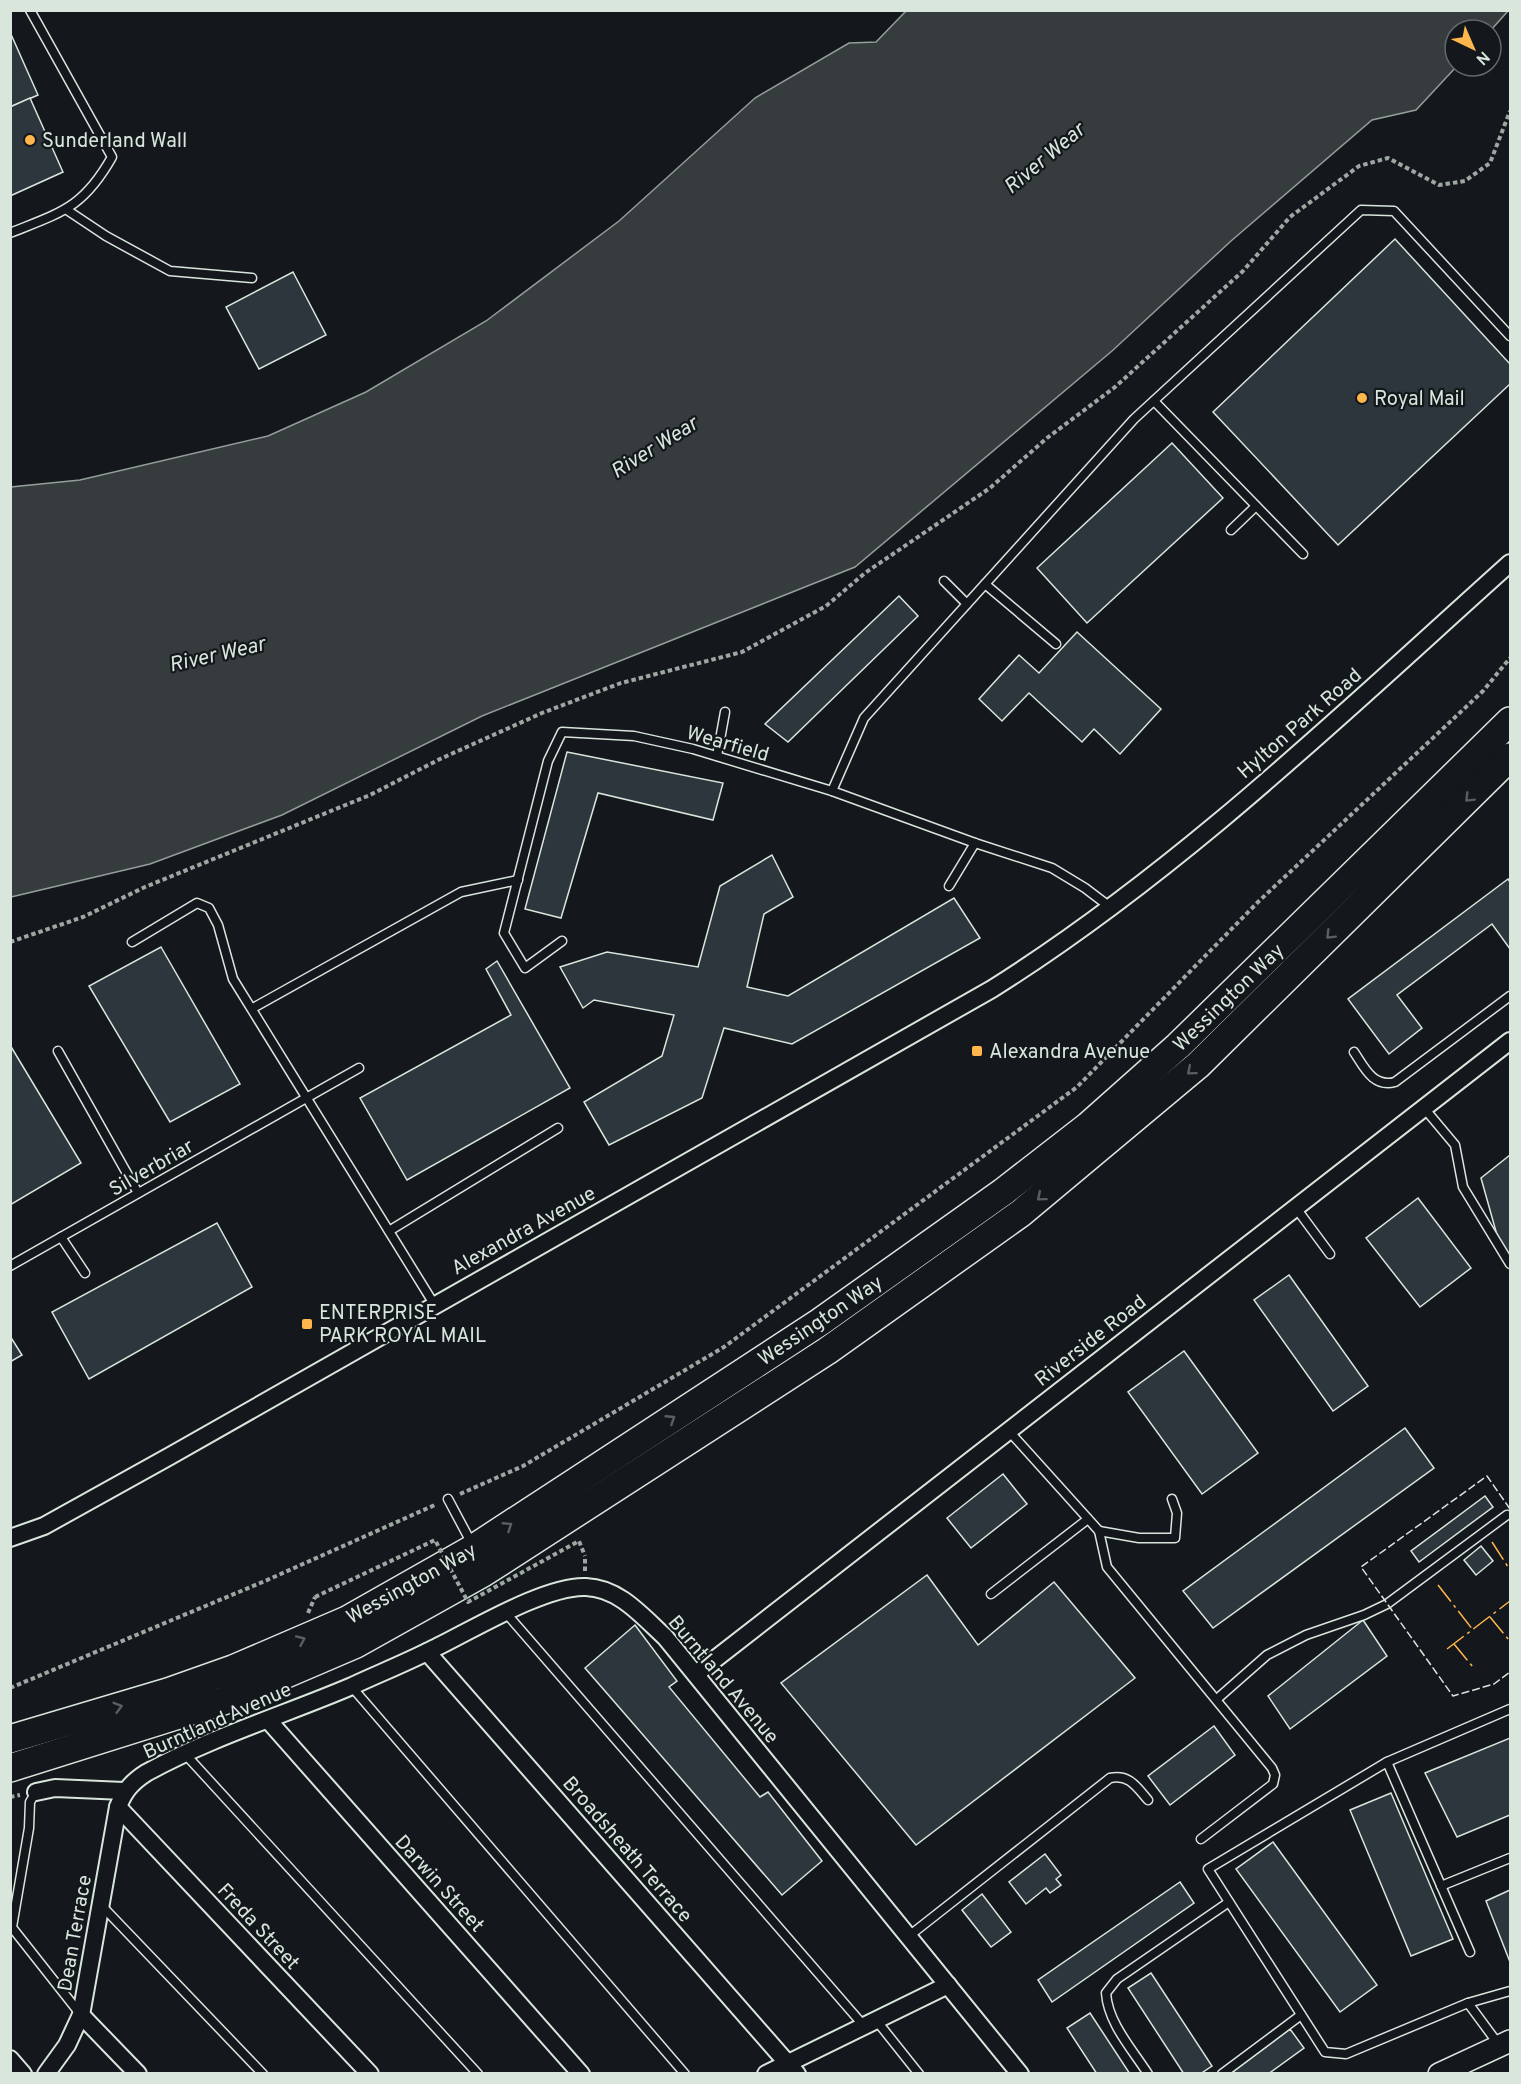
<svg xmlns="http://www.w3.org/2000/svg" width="1521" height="2084" font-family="Overpass,sans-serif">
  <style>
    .water { fill: #363b3e; stroke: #939e99; stroke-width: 1.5 }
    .building { fill: #2c363c; stroke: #d8e6dc; stroke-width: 1.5 }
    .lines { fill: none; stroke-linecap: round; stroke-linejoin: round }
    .service-casing { stroke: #d8e6dc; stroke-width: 11 }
    .minor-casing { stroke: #d8e6dc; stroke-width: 20 }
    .tertiary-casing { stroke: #d8e6dc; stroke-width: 24 }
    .primary-casing { stroke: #d8e6dc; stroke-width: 30 }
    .path { stroke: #9da8a2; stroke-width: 4; stroke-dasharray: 4.5 3; stroke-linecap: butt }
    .service { stroke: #14181c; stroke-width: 8 }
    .minor { stroke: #14181c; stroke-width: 16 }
    .tertiary { stroke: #14181c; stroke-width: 21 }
    .primary { stroke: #14181c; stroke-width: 27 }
    .path-bridge { stroke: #9da8a2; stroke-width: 4; stroke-dasharray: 4.5 3; stroke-linecap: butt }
    .fence { stroke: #d8e6dc; stroke-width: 1.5; stroke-dasharray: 8 3; stroke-linecap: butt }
    .power { stroke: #ffb74d; stroke-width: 1.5; stroke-dasharray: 21 4.5 3 4.5; stroke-linecap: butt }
    .oneway { stroke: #59605f }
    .poi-dot { fill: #ffb74d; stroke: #14181c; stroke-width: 2 }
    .labels { text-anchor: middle; stroke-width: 4.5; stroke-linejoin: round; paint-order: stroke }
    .poi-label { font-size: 20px; fill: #d8e6dc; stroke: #14181c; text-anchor: start }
    .street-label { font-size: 20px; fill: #d8e6dc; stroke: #14181c }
    .water-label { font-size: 21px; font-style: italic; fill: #d8e6dc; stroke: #14181c }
  </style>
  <rect width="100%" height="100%" fill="#14181c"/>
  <!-- water -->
  <path class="water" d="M 907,10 L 1508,11 L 1491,30 L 1455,30 L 1457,66 L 1416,110 L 1372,120 L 1231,241 L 1112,351 L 855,567 L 482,716 L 282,815 L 150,864 L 11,897 L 11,487 L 80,480 L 268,436 L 366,392 L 486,321 L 619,221 L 755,98 L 849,43 L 876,42 Z"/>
  <!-- building -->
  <g class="building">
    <path d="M 10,32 L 38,95 L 10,107 Z"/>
    <path d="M 30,98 L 63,172 L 10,196 L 10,107 Z"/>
    <path d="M 1395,239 L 1510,364 L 1510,384 L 1338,545 L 1213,412 Z"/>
    <path d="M 293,272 L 326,335 L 259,369 L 226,307 Z"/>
    <path d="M 1172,443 L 1223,498 L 1087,623 L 1037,568 Z"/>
    <path d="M 899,596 L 918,616 L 788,742 L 765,724 Z"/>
    <path d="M 1077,632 L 1161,709 L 1120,754 L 1094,729 L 1082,742 L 1029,693 L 1002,721 L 979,699 L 1019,655 L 1039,673 Z"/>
    <path d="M 567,752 L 723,783 L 713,820 L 598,793 L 561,918 L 525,909 Z"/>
    <path d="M 772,855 L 793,897 L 764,914 L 747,987 L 788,996 L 954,898 L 980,938 L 792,1044 L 724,1028 L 702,1098 L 609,1145 L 584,1102 L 662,1056 L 674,1015 L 594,1000 L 583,1008 L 560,967 L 607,952 L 698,967 L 720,886 Z"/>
    <path d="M 1508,879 L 1510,882 L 1510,949 L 1492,924 L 1397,995 L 1422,1028 L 1389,1054 L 1348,999 Z"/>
    <path d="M 161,947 L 240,1084 L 170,1122 L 89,986 Z"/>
    <path d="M 497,961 L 570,1088 L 407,1180 L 360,1098 L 511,1015 L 486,969 Z"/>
    <path d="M 10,1045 L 81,1163 L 10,1205 Z"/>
    <path d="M 1510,1155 L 1510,1262 L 1502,1253 L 1481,1178 Z"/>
    <path d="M 1418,1198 L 1471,1268 L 1420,1307 L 1366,1238 Z"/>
    <path d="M 217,1223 L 252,1287 L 89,1379 L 52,1312 Z"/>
    <path d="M 1289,1275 L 1368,1386 L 1333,1411 L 1254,1300 Z"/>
    <path d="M 10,1336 L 22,1355 L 10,1362 Z"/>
    <path d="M 1184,1351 L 1258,1453 L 1202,1494 L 1128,1392 Z"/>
    <path d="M 1405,1428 L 1434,1468 L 1213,1628 L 1183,1591 Z"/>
    <path d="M 1003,1474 L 1027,1504 L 971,1548 L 947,1518 Z"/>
    <path d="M 1485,1496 L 1493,1507 L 1419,1562 L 1411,1551 Z"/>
    <path d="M 1481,1546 L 1493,1561 L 1476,1575 L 1464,1560 Z"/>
    <path d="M 927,1575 L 978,1645 L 1054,1582 L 1135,1678 L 916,1845 L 781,1683 Z"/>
    <path d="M 1363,1620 L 1387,1656 L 1290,1729 L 1268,1696 Z"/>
    <path d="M 635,1625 L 677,1681 L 669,1687 L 760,1797 L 768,1792 L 822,1861 L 782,1895 L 585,1668 Z"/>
    <path d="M 1214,1726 L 1235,1755 L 1170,1805 L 1148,1776 Z"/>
    <path d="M 1510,1738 L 1510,1815 L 1457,1837 L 1425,1773 Z"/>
    <path d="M 1391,1793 L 1453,1939 L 1411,1956 L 1350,1810 Z"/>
    <path d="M 1273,1842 L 1377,1985 L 1340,2012 L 1236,1869 Z"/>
    <path d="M 1045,1854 L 1061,1875 L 1056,1879 L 1061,1885 L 1050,1893 L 1046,1888 L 1026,1904 L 1009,1882 Z"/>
    <path d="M 1180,1882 L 1194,1903 L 1052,2002 L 1038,1980 Z"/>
    <path d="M 1510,1890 L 1510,1962 L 1486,1901 Z"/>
    <path d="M 982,1894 L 1011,1932 L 991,1947 L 962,1910 Z"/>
    <path d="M 1151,1973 L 1212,2066 L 1200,2074 L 1184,2074 L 1128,1988 Z"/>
    <path d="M 1090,2013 L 1130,2074 L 1097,2074 L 1067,2028 Z"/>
    <path d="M 1290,2029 L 1304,2048 L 1268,2074 L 1230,2074 Z"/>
  </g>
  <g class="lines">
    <!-- service casing -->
    <g class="service-casing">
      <g id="service">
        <path d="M 67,210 L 106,236 L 170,271 L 252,278"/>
        <path d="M 10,233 C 62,212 83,208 112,157 L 30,10"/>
        <path d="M 1154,401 L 1303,554"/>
        <path d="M 1231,530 L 1256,506"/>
        <path d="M 944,581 L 967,604"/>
        <path d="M 985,584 L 1056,644"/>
        <path d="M 717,756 L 725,712"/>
        <path d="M 832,791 L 864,718 L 1134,419 L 1361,210 L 1394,211 L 1510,336"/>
        <path d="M 949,886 L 975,843"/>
        <path d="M 562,941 L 525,968 L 504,933 L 548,761 L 562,732 L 634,736 L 693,749 L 832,791 L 975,843 L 1052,868 L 1085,888 L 1110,907"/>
        <path d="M 132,942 L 197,903 L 209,908 L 218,925 L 233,979 L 434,1304"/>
        <path d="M 253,1008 L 461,892 L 518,880"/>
        <path d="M 58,1051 L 138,1193"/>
        <path d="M 1354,1052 C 1364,1067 1373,1088 1395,1082 L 1510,996"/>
        <path d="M 1424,1108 L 1455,1145 L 1463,1187 L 1510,1264"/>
        <path d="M 1296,1208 L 1330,1254"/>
        <path d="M 389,1231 L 558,1128"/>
        <path d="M 61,1237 L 85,1273"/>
        <path d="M 10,1266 L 359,1068"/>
        <path d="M 1008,1430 L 1099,1531 L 1107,1567 L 1272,1768 L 1275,1775 L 1273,1784 L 1201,1839"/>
        <path d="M 448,1499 L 472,1544"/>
        <path d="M 1099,1531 L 1139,1538 L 1175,1538 L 1177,1513 L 1172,1499"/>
        <path d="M 991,1594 L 1088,1519"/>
        <path d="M 506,1613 L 864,2026"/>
        <path d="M 351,1686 L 685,2074"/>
        <path d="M 1217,1699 L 1267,1655 L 1306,1635 L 1364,1615 L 1387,1604 L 1507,1515"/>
        <path d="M 186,1755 L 478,2074"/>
        <path d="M 1387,1762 L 1470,1952"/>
        <path d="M 1441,1886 L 1510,1858"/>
        <path d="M 101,1905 L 263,2074"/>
        <path d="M 10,1925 L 81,2015"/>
        <path d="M 12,1927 L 29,1828 L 30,1802 L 36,1792"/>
        <path d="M 909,1936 L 1110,1778 C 1129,1774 1136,1786 1148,1800"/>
        <path d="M 1468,2003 L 1510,1991"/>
        <path d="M 876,2020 L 919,2074"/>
        <path d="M 1499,2045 L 1468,2003 L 1346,2054 L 1325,2052 L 1208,1869 L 1387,1762 L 1510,1709"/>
        <path d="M 1148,2074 C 1132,2049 1108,2023 1106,1993 L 1117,1979 L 1229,1902"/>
        <path d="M 1222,2074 L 1301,2015"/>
      </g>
    </g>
    <!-- minor casing -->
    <g class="minor-casing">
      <g id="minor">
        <path d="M 10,1538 L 44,1526 L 170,1456 L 992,989 C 1181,870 1344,712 1510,563"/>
        <path d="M 427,1652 L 797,2074"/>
        <path d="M 696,1674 L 1510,1041"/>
        <path d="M 268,1720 L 581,2074"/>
        <path d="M 36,1792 L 55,1788 L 124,1791"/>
        <path d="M 118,1807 L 370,2074"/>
        <path d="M 81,2015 L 138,2074"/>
        <path d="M 10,2059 L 23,2074"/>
        <path d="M 46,2074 L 67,2045 L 81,2015 L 118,1807 C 124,1791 132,1782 146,1773 C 211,1737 284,1715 352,1686 C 378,1674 405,1663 431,1650 C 469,1632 545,1585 586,1587 C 619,1588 642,1616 665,1637 L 1020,2074"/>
        <path d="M 766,2074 L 948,1985"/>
      </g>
    </g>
    <!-- tertiary casing -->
    <g class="tertiary-casing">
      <path id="tertiary" d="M 1439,2074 L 1510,2041"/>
    </g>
    <!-- primary casing -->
    <g class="primary-casing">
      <g id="primary">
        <path d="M 10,1739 L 168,1692 L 233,1669 L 347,1620 L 474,1548 L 820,1322 L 1003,1192 L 1088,1126 L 1178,1046 L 1510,721"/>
        <path d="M 10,1768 L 223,1701 L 356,1644 L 483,1573 L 827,1351 L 1021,1213 L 1198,1065 L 1510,757"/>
      </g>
    </g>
    <!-- path -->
    <g class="path">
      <path d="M 10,942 L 83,917 L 145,887 L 370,795 L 440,759 L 542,713 L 621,683 L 742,652 L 826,606 L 865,573 L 990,488 L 1047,438 L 1115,387 L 1243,271 L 1290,217 L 1359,166 L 1388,158 L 1439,185 L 1465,181 L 1490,163 L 1510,111"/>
      <path d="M 460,1494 L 523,1466 L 724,1347 L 1077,1087 L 1258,902 L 1483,691 L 1510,658"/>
      <path d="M 585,1571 L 585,1556"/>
      <path d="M 308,1613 L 315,1597"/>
      <path d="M 10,1688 L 265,1581 L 437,1504"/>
      <path d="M 10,1797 L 20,1795"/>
    </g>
    <!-- service -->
    <use href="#service" class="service"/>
    <!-- minor -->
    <use href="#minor" class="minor"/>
    <!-- tertiary -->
    <use href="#tertiary" class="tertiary"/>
    <!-- primary -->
    <use href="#primary" class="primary"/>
    <!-- path-bridge -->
    <path class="path-bridge" d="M 315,1597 L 435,1540 L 468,1602 L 579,1541 L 585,1556"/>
    <!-- fence -->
    <path class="fence" d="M 1510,1509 L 1487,1476 L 1361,1567 L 1453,1696 L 1494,1684 L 1510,1672"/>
    <!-- power -->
    <g class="power">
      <path d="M 1492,1542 L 1510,1570"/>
      <path d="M 1438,1585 L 1473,1630"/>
      <path d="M 1490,1617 L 1509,1640"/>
      <path d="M 1454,1644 L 1473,1667"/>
      <path d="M 1447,1649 L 1510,1601"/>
    </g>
  </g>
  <!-- one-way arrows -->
  <defs><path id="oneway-chevron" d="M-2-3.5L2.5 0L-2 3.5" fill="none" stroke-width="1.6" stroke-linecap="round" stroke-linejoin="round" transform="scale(1.5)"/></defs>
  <g class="oneway">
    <use href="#oneway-chevron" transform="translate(1469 798) rotate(135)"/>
    <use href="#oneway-chevron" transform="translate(1330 935) rotate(135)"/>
    <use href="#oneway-chevron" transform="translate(1191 1071) rotate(140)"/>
    <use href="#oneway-chevron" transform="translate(1041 1197) rotate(140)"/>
    <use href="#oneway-chevron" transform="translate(671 1419) rotate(-33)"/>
    <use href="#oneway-chevron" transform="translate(508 1526) rotate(-33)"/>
    <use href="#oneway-chevron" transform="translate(301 1640) rotate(-24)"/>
    <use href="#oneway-chevron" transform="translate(118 1707) rotate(-16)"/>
  </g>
  <!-- markers -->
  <g class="poi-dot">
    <circle cx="30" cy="140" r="6"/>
    <circle cx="1362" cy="398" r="6"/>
    <rect x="971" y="1045" width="12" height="12" rx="3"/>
    <rect x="301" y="1318" width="12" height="12" rx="3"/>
  </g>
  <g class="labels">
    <!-- poi labels -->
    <g class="poi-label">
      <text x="42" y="147">Sunderland Wall</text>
      <text x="1374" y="405">Royal Mail</text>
      <text x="989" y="1058">Alexandra Avenue</text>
      <text x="319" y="1319">ENTERPRISE<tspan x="319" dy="23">PARK ROYAL MAIL</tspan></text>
    </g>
    <!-- street labels -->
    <g class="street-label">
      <text transform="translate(1299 723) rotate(-41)" y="7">Hylton Park Road</text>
      <text transform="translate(728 743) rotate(16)" y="7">Wearfield</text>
      <text transform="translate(1228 997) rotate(-44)" y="7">Wessington Way</text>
      <text transform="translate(151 1167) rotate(-30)" y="7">Silverbriar</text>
      <text transform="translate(523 1230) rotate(-29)" y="7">Alexandra Avenue</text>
      <text transform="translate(820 1320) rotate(-34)" y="7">Wessington Way</text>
      <text transform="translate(1090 1340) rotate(-38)" y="7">Riverside Road</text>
      <text transform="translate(411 1583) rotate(-29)" y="7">Wessington Way</text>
      <text transform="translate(724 1679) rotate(50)" y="7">Burntland Avenue</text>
      <text transform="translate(217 1720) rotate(-24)" y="7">Burntland Avenue</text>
      <text transform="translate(628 1849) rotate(49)" y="7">Broadsheath Terrace</text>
      <text transform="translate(440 1883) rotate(48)" y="7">Darwin Street</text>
      <text transform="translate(259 1926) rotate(47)" y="7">Freda Street</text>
      <text transform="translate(74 1933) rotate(-80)" y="7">Dean Terrace</text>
    </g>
    <!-- water labels -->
    <g class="water-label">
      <text transform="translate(1044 158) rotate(-40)" y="7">River Wear</text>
      <text transform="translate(654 447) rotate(-32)" y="7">River Wear</text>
      <text transform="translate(217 654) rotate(-13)" y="7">River Wear</text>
    </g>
  </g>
  <!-- border -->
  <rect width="1521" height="2084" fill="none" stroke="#d8e6dc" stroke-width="24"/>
  <!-- north arrow -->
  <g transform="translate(1473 48) rotate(136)"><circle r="28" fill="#14181c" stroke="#626a69" stroke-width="1.5"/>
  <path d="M0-4.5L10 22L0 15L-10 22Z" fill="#ffb74d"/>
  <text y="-9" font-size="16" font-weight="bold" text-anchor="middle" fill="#d8e6dc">N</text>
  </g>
</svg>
